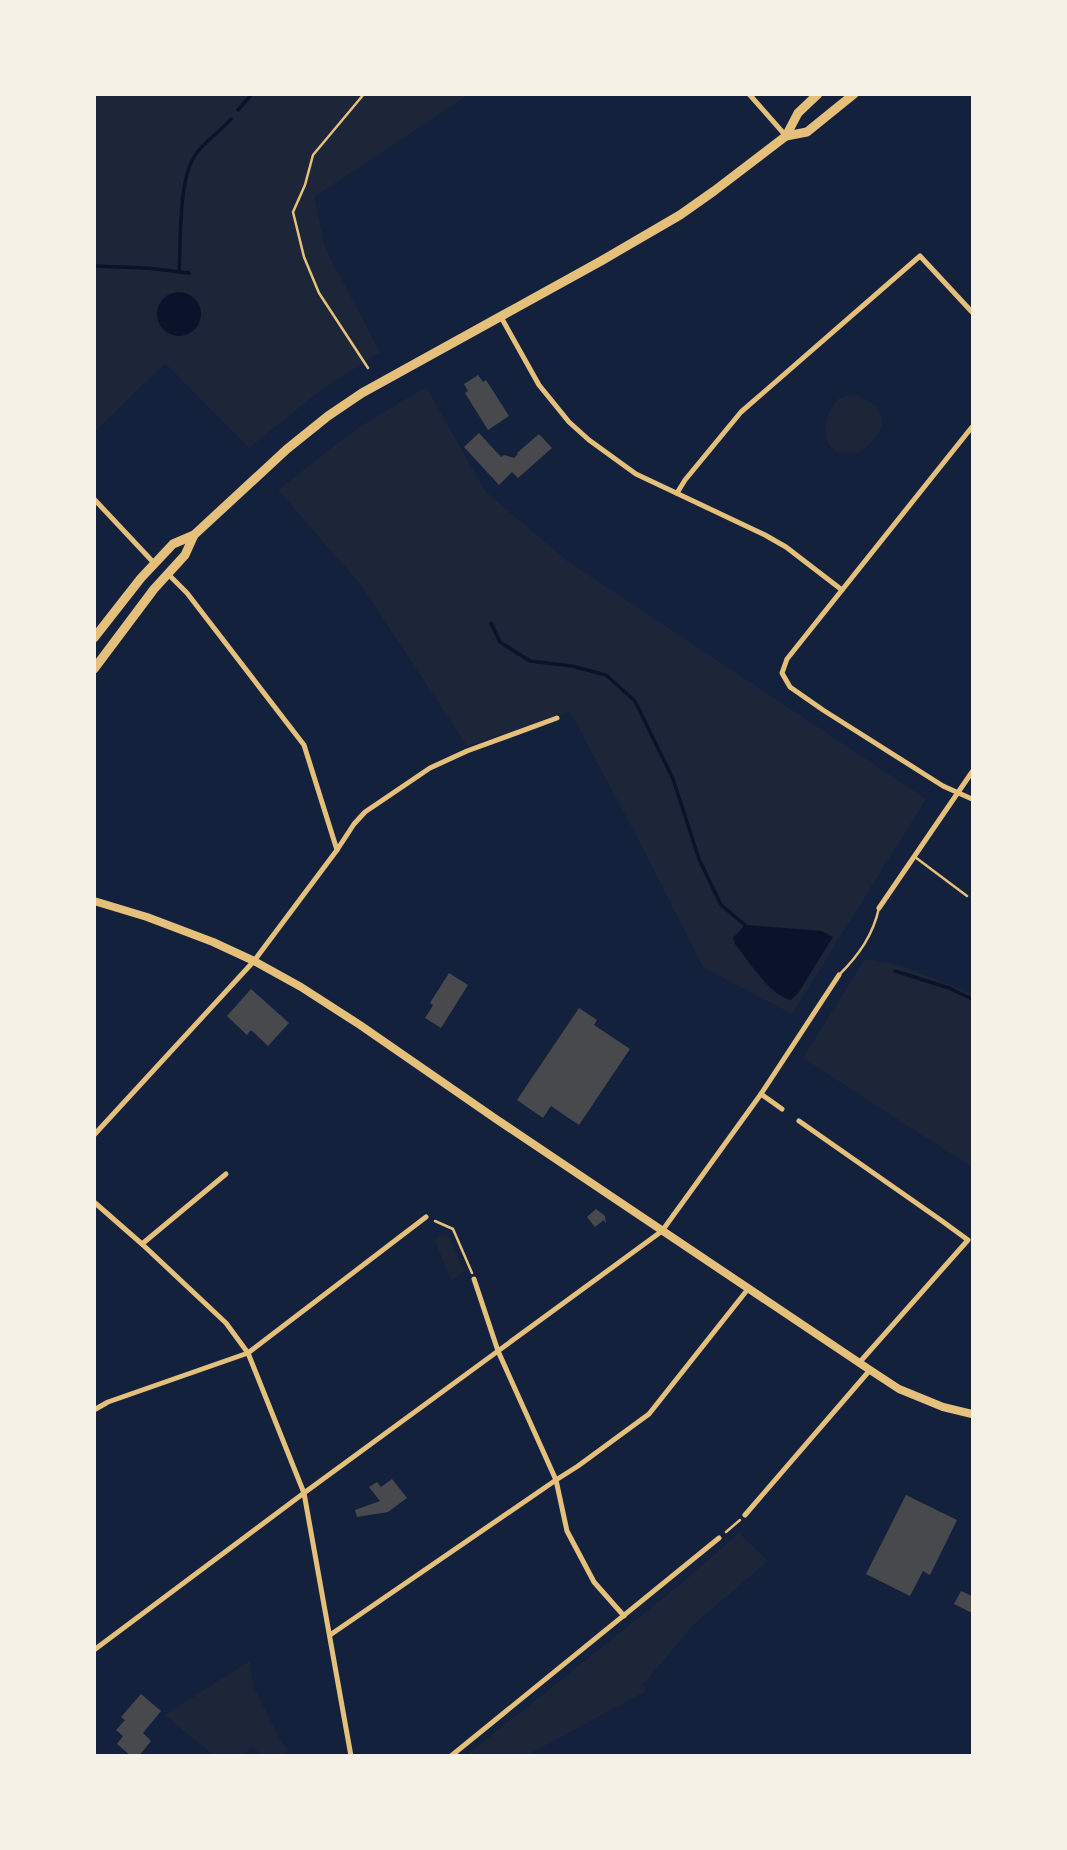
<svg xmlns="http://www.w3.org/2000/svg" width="1067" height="1850" font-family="'Asap Condensed',sans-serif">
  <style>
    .green { fill: #1d2539 }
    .water { fill: #0b132b }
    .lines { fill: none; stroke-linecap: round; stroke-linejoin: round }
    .stream { stroke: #0b132b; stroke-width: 3.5 }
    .building { fill: #48494c }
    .path { stroke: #e5c07b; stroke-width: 2.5 }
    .service { stroke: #e5c07b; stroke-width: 2.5 }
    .minor { stroke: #e5c07b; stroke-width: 5 }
    .secondary { stroke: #e5c07b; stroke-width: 8 }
    .primary { stroke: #e5c07b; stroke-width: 9 }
  </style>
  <rect width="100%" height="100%" fill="#14213d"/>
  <!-- green -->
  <g class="green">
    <path d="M 94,95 L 468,95 L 314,197 L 325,248 L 380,352 L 322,389 L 249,448 L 165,363 L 95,432 Z"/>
    <path d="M 426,387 L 485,491 L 567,561 L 926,799 L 792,1014 L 703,967 L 634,831 L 570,712 L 467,746 L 361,585 L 278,490 L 355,430 Z"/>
    <path d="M 851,394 C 860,397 869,400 876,407 C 891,421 875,444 860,451 C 835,461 820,442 827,418 C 829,412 834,405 838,399 Z"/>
    <path d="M 865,959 L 900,965 L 972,994 L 972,1167 L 803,1058 Z"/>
    <path d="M 442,1234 L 448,1235 L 464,1271 L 451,1280 L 435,1240 Z"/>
    <path d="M 739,1533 L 768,1561 L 693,1625 L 643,1685 L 646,1691 L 527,1755 L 467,1755 L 682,1583 Z"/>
    <path d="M 250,1661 L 253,1686 L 281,1742 L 288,1750 L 284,1754 L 285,1755 L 262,1755 L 252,1747 L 245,1755 L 213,1755 L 165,1715 Z"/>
  </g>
  <!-- water -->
  <g class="water">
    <circle cx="179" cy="314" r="22"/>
    <path d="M 745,925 L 822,931 L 833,937 L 799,992 L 791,1000 C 771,997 748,960 735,944 L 733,938 Z"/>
  </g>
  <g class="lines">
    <!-- stream -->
    <g class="stream">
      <path d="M 238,110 L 252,94"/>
      <path d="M 94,266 L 146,268 L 189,273"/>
      <path d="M 179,272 C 181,241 178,178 196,154 C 204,142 221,131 231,119"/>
      <path d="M 491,623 L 500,642 L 530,661 L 572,666 L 606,675 L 635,701 L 673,779 L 699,859 L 721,905 L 745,925"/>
      <path d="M 895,971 L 949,988 L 972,999"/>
    </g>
  </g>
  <!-- building -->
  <g class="building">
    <path d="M 478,375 L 483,382 L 486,380 L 509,416 L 488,430 L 465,393 L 468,391 L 464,384 Z"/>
    <path d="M 479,433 L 501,457 L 504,455 L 514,458 L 518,454 L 517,453 L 539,434 L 552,448 L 518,478 L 512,472 L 499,485 L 464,447 Z"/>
    <path d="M 449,973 L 468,985 L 441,1028 L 425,1018 L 433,1005 L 430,1003 Z"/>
    <path d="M 251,989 L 289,1023 L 268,1046 L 251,1030 L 247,1035 L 227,1016 Z"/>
    <path d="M 579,1008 L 597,1020 L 594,1025 L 630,1049 L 579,1125 L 551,1106 L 543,1118 L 517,1100 Z"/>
    <path d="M 596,1209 L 605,1216 L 606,1224 L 604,1220 L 595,1227 L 587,1217 Z"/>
    <path d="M 392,1479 L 407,1498 L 388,1512 L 357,1517 L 355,1510 L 380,1501 L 369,1487 L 377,1482 L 381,1487 Z"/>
    <path d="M 906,1495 L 957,1520 L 930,1575 L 923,1571 L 910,1596 L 866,1574 Z"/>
    <path d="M 961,1591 L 972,1596 L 972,1613 L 954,1604 Z"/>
    <path d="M 141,1694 L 161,1711 L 143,1733 L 151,1741 L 139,1756 L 131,1756 L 117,1744 L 123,1736 L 116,1730 L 125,1720 L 121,1717 Z"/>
  </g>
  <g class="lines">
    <!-- path -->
    <g class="path">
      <path d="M 364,94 L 313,155 L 305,185 L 293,212 L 304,257 L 319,293 L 368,368"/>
      <path d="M 435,1221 L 453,1229 L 472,1273"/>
      <path d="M 726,1532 L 740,1520"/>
    </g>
    <!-- service -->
    <g class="service">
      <path d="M 915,857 L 967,896"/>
      <path d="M 839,975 C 859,955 873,935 879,908"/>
    </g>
    <!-- minor -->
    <g class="minor">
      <path d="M 749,94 L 786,136"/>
      <path d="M 501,317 L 539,385 L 569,422 L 589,440 L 636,474 L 765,535 L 786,547 L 842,590"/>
      <path d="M 972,427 L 787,659 L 782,673 L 790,687 L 823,710 L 943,786 L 972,799"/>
      <path d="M 677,493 L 685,480 L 741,412 L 920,256 L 972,312"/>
      <path d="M 94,499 L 154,563"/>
      <path d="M 168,574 L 187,593 L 304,745 L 337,850"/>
      <path d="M 879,908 L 972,772"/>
      <path d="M 761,1094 L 782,1109"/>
      <path d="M 799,1121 L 942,1221 L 968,1240 L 859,1363"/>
      <path d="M 94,1135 L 254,961 L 337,850 L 354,824 L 365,812 L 430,768 L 467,751 L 557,718"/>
      <path d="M 94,1202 L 142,1244 L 226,1323 L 248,1353 L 304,1493 L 351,1756"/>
      <path d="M 142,1244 L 226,1174"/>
      <path d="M 474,1279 L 498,1351 L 556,1480 L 567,1531 L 594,1582 L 624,1616"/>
      <path d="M 94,1410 L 108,1402 L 248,1353 L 426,1217"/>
      <path d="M 745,1515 L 870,1370"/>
      <path d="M 330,1635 L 556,1480 L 578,1466 L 649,1414 L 748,1289"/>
      <path d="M 94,1650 L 304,1493 L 662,1231 L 761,1094 L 839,975"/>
      <path d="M 451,1756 L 719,1538"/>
    </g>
    <!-- secondary -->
    <path class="secondary" d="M 94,901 L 147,917 L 213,942 L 254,961 L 301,987 L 360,1025 L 496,1119 L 870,1370 L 899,1389 L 943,1407 L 972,1414"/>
    <!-- primary -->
    <g class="primary">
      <path d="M 786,136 L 807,132 L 854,94"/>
      <path d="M 94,638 L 141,578 L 173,544 L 194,535 L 287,449 L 328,416 L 362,393 L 601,261 L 680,215 L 714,191 L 786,136 L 798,113 L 818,94"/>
      <path d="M 94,669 L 154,589 L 185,555 L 194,535"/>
    </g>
  </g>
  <!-- border -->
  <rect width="1067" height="1850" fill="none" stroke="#f6f1e7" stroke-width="192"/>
</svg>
